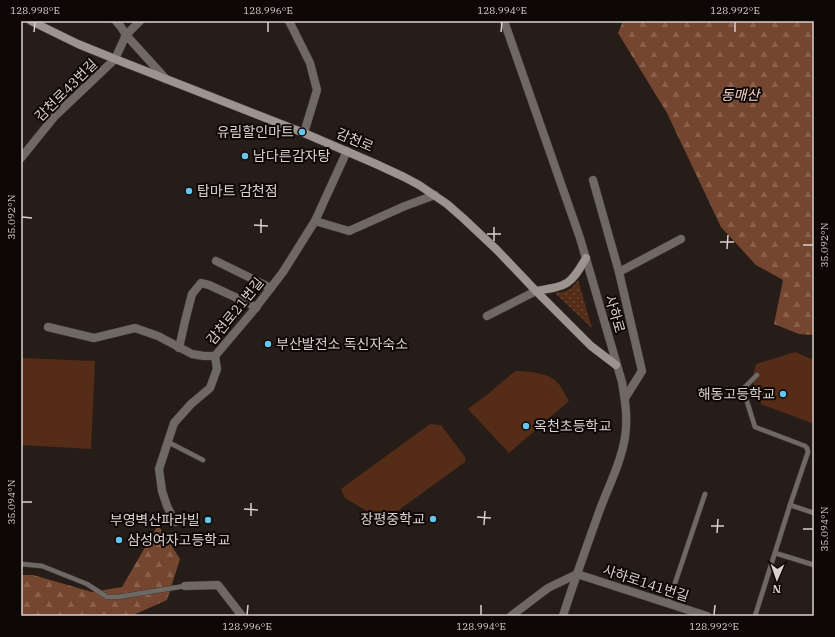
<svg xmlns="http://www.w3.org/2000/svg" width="835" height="637" font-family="'IBM Plex Serif','Noto Sans KR',serif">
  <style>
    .forest { fill: url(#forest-firs) }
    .park { fill: url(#park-dots) }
    .pitch { fill: #552c18 }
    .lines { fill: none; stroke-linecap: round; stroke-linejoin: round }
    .service-casing { stroke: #433a35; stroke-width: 5.5 }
    .minor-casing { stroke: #433a35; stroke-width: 9 }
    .tertiary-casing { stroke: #433a35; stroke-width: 9 }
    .secondary-casing { stroke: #433a35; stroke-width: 9 }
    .service { stroke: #6f6966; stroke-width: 4.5 }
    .minor { stroke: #6f6966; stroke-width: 8 }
    .tertiary { stroke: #6f6966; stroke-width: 8 }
    .secondary { stroke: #9d948f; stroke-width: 8 }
    .ticks { fill: none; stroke: #d9d1ce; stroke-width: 1.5 }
    .poi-dot { fill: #66c4ef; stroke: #0d0806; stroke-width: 1.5 }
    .labels { text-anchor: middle; stroke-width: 4; stroke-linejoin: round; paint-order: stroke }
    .street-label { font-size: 14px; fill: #d9d1ce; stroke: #0d0806 }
    .park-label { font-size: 14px; font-style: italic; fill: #f5d5c6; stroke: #0d0806 }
    .poi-label { font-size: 14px; fill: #d9d1ce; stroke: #0d0806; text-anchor: start }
    .neatline { fill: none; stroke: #d9d1ce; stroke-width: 1.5 }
    .ticks-label { font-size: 10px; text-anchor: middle; fill: #d9d1ce }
  </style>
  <defs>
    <pattern id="forest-firs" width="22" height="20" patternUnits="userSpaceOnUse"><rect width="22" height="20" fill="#75462f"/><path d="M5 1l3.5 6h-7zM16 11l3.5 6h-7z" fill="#88604c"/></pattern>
    <pattern id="park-dots" width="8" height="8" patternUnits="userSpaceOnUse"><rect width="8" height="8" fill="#552c18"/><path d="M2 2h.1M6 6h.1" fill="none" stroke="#6d4a38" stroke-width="1.8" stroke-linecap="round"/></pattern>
  </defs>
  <rect width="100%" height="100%" fill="#271d18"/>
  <!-- forest -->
  <g class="forest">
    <path d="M 623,21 L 814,21 L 814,335 L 799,334 L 774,324 L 783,280 L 756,265 L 721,227 L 667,113 L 618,33 Z"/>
    <path d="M 158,525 L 180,559 L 167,600 L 131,616 L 21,616 L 21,575 L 33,575 L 92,592 L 122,587 Z"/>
  </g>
  <!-- park -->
  <path class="park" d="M 578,280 L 592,328 L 555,293 C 566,292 572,290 578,280 Z"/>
  <!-- pitch -->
  <g class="pitch">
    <path d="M 795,352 L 814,360 L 814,424 L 761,404 L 752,380 L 756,364 Z"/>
    <path d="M 21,358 L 95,361 L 91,449 L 21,445 Z"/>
    <path d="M 515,371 C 526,371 550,373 557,382 C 562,387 565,395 569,401 L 509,453 L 468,409 L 488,394 Z"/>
    <path d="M 430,424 L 441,425 L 465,457 L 465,462 L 392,515 L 384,519 L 380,519 L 345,498 L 341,489 Z"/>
  </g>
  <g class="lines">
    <!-- service casing -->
    <g class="service-casing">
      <g id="service">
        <path d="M 168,442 L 203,460"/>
        <path d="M 790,505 L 814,513"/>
        <path d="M 775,553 L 814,565"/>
        <path d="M 21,564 L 42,566 L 87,584 L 107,597 L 118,597 L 185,586"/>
        <path d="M 668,604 L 705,494"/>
        <path d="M 755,616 L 790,505 L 808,452 L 807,448 L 805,446 L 755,427 L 743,389 L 757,375"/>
      </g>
    </g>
    <!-- minor casing -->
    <g class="minor-casing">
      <g id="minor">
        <path d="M 116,21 L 121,27 L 126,35 L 166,79"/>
        <path d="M 289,21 L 310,63 L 317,90 L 304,133"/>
        <path d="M 21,158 L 55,116 L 115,59 L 126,35 L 140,21"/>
        <path d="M 593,180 L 619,272"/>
        <path d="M 315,221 L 349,231 L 405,206 L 435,195"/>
        <path d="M 216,261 L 271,288"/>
        <path d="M 487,316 L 536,291"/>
        <path d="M 48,327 L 94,338 L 135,328 L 158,336 L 192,354 L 204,356 L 215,356 L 253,311 L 283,272 L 315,221 L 347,151"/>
        <path d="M 179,348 L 185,321 L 192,294 L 201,283 L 209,285 L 250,304 L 256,308"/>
        <path d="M 625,398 L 642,371 L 619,272 L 681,239"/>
        <path d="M 175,522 L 167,506 L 162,491 L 159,469 L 174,423 L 191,404 L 210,388 L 217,369 L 215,356"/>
        <path d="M 185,586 L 218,585 L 242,616"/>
        <path d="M 511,616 L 548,588 L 577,574 L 707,616"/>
      </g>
    </g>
    <!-- tertiary casing -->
    <g class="tertiary-casing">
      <path id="tertiary" d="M 504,21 L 580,238 L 622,382 C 625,400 628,418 625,437 C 621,463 608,487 599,512 C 587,546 574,581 563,616"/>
    </g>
    <!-- secondary casing -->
    <g class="secondary-casing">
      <g id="secondary">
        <path d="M 31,21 L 78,44 L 115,59 L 304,133 L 376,164 L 404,177 L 419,185 L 447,204 L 463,218 L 497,250 L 536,291 L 591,346 L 616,365"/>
        <path d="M 536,291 C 567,286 570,286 586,258"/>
      </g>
    </g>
    <!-- service -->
    <use href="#service" class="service"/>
    <!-- minor -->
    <use href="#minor" class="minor"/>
    <!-- tertiary -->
    <use href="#tertiary" class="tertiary"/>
    <!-- secondary -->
    <use href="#secondary" class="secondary"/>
  </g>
  <!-- ticks -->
  <path class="ticks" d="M 34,32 L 35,22M 268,32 L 268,22M 501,32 L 502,22M 735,32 L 735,22M 22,217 L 32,218M 254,225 L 268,226M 261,233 L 261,219M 487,234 L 501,234M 494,241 L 494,227M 720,242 L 734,242M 803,245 L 813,245M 727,249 L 728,235M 22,502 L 32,502M 244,509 L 258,510M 251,516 L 251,503M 477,517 L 491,518M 484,525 L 485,511M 711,526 L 724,526M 803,529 L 813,529M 717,533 L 718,519M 247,615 L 248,605M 481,615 L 481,605M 714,615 L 715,605"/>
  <!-- markers -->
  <g class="poi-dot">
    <circle cx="302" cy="132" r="4"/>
    <circle cx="245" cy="156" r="4"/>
    <circle cx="189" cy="191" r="4"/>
    <circle cx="268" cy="344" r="4"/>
    <circle cx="783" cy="394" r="4"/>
    <circle cx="526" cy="426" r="4"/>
    <circle cx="433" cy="519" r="4"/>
    <circle cx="208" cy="520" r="4"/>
    <circle cx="119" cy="540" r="4"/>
  </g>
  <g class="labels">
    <!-- street labels -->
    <g class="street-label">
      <text transform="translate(66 90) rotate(-45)" y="5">감천로43번길</text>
      <text transform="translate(355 140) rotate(23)" y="5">감천로</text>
      <text transform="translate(235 311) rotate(-51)" y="5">감천로21번길</text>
      <text transform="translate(615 314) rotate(74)" y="5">사하로</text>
      <text transform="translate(646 583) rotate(18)" y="5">사하로141번길</text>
    </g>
    <!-- park labels -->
    <g class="park-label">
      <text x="740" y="100">동매산</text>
    </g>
    <!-- poi labels -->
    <g class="poi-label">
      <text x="294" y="137" text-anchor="end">유림할인마트</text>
      <text x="253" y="161">남다른감자탕</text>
      <text x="197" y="196">탑마트 감천점</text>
      <text x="276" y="349">부산발전소 독신자숙소</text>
      <text x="775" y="399" text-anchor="end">해동고등학교</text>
      <text x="534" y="431">옥천초등학교</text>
      <text x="425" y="524" text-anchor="end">장평중학교</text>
      <text x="200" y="525" text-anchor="end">부영벽산파라빌</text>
      <text x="127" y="545">삼성여자고등학교</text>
    </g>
  </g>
  <!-- border -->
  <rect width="835" height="637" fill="none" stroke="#0d0806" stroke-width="44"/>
  <!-- north arrow -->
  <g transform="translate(777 579) rotate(182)" stroke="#0d0806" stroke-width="3" paint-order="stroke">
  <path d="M0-3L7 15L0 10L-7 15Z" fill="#d9d1ce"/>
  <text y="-6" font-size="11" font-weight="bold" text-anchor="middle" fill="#d9d1ce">N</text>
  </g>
  <rect x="22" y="22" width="791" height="593" class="neatline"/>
  <g class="ticks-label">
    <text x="35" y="14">128.998°E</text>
    <text x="268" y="14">128.996°E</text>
    <text x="502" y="14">128.994°E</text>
    <text x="735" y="14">128.992°E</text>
    <text transform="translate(11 217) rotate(-90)" y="4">35.092°N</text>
    <text transform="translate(824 245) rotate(-90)" y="4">35.092°N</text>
    <text transform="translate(11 502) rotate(-90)" y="4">35.094°N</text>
    <text transform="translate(824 529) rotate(-90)" y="4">35.094°N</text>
    <text x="247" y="630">128.996°E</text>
    <text x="481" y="630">128.994°E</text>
    <text x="714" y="630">128.992°E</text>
  </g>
</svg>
